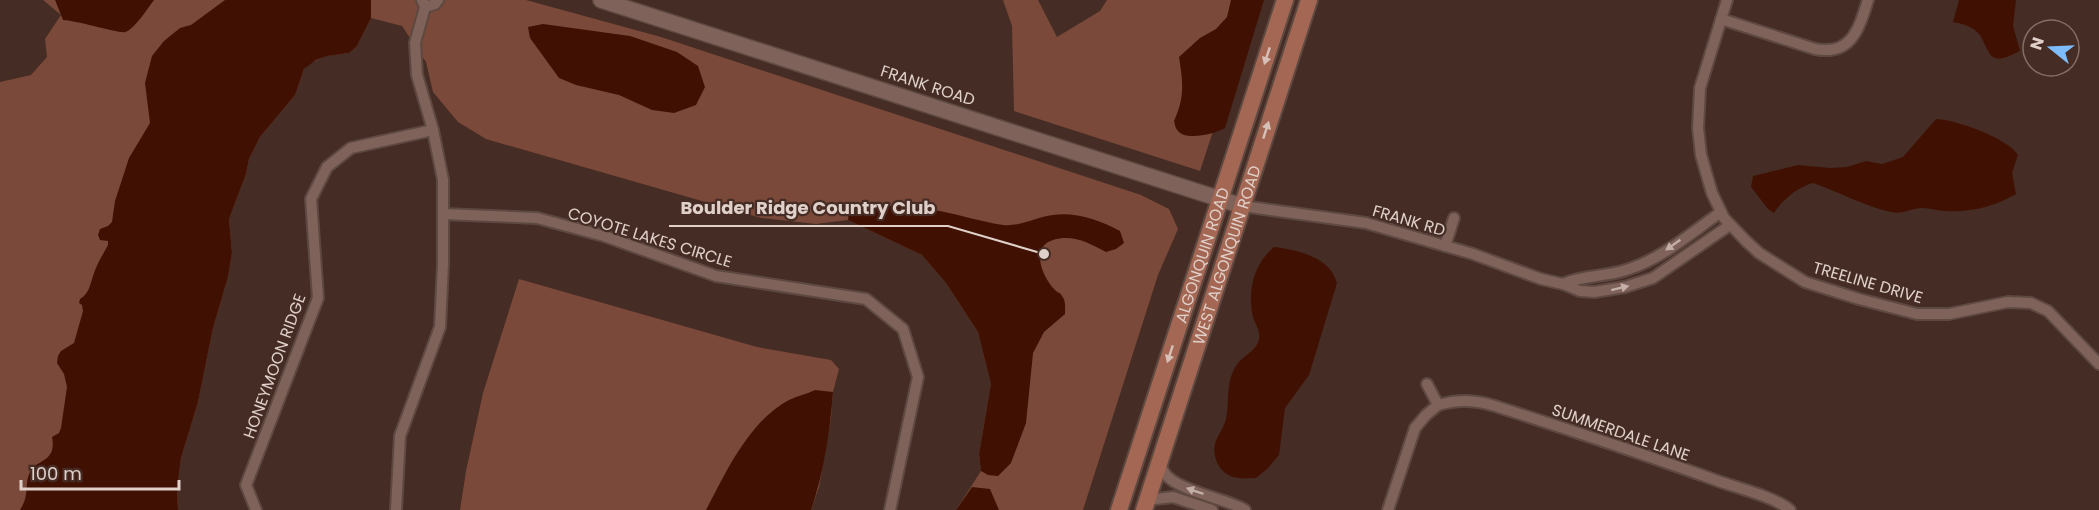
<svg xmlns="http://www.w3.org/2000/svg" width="2099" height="510" font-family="Poppins,sans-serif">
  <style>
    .green { fill: #7a4939 }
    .water { fill: #401102 }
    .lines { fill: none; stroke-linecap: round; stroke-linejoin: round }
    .street-casing { stroke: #5d4941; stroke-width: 14 }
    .secondary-casing { stroke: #5d4941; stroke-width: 18 }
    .primary-casing { stroke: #5d4941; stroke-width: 20 }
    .street { stroke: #7f6259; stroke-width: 10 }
    .secondary { stroke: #7f6259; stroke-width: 15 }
    .primary { stroke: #a46753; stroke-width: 16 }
    .oneway { fill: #d7c0b8 }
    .oneway2 { fill: #c3afa8 }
    .labels { text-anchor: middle; stroke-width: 4.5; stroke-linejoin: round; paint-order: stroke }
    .street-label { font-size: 16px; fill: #e0d0ca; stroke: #452c24 }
    .leader { fill: none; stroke: #e0d0ca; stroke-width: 2 }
    .callout-dot { fill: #e0d0ca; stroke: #452c24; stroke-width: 2 }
    .callout-label { font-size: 18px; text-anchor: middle; font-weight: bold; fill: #e0d0ca; stroke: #452c24; stroke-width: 4.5; stroke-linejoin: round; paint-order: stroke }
  </style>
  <rect width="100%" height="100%" fill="#452c24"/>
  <!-- green -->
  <g class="green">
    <path d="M 43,0 L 526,0 L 661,37 L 1141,195 L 1169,209 L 1178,229 L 1158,275 L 1083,510 L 956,510 L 981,471 L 979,454 L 991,384 L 978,332 L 946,283 L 922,255 L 848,220 L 816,224 L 761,218 L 486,139 L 458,122 L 433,92 L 426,62 L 402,26 L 371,18 L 357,46 L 349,53 L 326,56 L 309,64 L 304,69 L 295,95 L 260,137 L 249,159 L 246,174 L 229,219 L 232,253 L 228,277 L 213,328 L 198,402 L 181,458 L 177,488 L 178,510 L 0,510 L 0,82 L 31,75 L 47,57 L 45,39 L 61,15 Z"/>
    <path d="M 1003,0 L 1038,0 L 1057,37 L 1100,11 L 1107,0 L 1256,0 L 1200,171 L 1014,111 L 1012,26 Z"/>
    <path d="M 519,279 L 757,347 L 831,360 L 839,369 L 833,392 L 831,418 L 819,487 L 811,510 L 460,510 L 466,471 L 483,393 Z"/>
  </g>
  <!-- water -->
  <g class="water">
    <path d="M 55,0 L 154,0 C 148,8 134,30 125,32 C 120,34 75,20 63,20 Z"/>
    <path d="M 225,0 L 371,0 L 371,18 L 357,46 L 349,53 L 327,56 L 316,60 L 304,69 L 295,95 L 260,137 L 249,159 L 246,174 L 229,219 L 232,253 L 228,277 L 213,328 L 198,402 L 181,458 L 177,488 L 178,510 L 20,510 C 30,495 24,484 30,472 C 36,459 57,463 52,437 L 59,433 L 61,428 L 67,387 L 64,374 L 57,363 L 58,356 L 61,351 L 74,343 L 83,311 L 82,305 L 79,303 L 80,299 C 91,293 91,278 96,268 C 99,260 104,253 108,245 L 108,241 L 100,240 L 98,235 L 100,229 L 108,226 L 112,222 L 115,201 L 129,158 L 150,123 L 145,83 L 152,56 L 164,41 L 180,28 L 191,25 Z"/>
    <path d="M 1231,0 L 1264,0 L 1225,128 C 1215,134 1186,141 1178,131 C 1175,128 1175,124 1174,121 C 1185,97 1183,83 1179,57 L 1200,38 L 1216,29 L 1227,17 Z"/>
    <path d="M 1959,0 L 2016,0 L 2013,26 L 2020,51 C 2015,53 2009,57 2003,58 C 1988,63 1986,42 1979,34 C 1972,26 1963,24 1953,22 Z"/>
    <path d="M 543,24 L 630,36 L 677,52 L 698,66 L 705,87 L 696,105 L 674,113 L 652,110 L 619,95 L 576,85 L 559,78 L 530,38 L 528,27 Z"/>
    <path d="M 1936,119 C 1955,119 2009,139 2018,155 L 2012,173 L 2016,194 C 1995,206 1970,213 1945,211 C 1938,211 1930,208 1922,208 C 1911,208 1903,215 1891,212 C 1864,206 1839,192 1813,183 C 1798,187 1782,200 1774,213 L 1768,209 L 1751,187 L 1753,176 L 1798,165 L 1831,168 L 1847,167 L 1866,161 L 1882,164 L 1903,157 Z"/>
    <path d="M 861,205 C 887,205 914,207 940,211 C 961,215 982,222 1003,225 C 1020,227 1036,217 1053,215 C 1076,212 1099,220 1120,231 L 1124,243 L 1116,249 L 1106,252 C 1088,243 1074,234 1053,240 C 1030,247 1042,277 1055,290 C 1058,293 1060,292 1062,296 C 1066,301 1065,307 1065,314 L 1044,332 L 1033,353 L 1026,423 L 1011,463 L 998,476 L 988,475 L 981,471 L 979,454 L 991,384 L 978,332 L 946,283 L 922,255 L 848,220 L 849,210 Z"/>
    <path d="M 1274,247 C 1298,250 1330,257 1337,283 L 1309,375 L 1285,408 L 1279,455 L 1267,469 L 1256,478 C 1249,478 1240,479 1233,477 C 1220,473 1212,458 1215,444 C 1217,436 1224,428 1226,419 C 1230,401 1225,384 1236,366 C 1242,356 1257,351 1259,339 C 1261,330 1253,321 1252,313 C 1248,287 1255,263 1274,247 Z"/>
    <path d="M 815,390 L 833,392 C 830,431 824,472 811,510 L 706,510 C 726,472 749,421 789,400 C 797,396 807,394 815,390 Z"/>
    <path d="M 972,487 L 990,489 L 999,510 L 956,510 Z"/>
  </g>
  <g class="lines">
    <!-- street casing -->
    <g class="street-casing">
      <g id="street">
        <path d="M 1727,0 L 1700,88 L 1698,128 L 1701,155 L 1712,193 L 1724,218 L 1746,241 L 1759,253 L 1805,282 L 1859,299 L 1917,314 L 1949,314 L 2008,302 L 2031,303 L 2048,311 L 2099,364"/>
        <path d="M 425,7 L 435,4 L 438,0"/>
        <path d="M 1721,19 L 1815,49 C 1852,56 1859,28 1868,0"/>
        <path d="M 1242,206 L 1366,223 L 1473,254 L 1541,279 L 1563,284 L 1580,291 L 1594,292 L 1625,287 L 1653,278 L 1730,225"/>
        <path d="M 443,214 L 537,218 L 604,236 L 716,276 L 866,299 L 903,329 L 918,377 L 890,510"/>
        <path d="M 1445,246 L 1454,218"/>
        <path d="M 1563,284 C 1583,275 1605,277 1626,270 C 1662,259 1691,233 1721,212"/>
        <path d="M 1427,384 L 1438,405 C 1459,399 1475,400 1495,406 C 1570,430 1644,454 1718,481 C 1738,488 1775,497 1790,510"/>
        <path d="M 1161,463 C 1161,490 1226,497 1245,510"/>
        <path d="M 1147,500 L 1173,497 L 1212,510"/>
        <path d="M 256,510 L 246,485 L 318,298 L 311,199 L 327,167 L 351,148 L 433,130"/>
        <path d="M 396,510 L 400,436 L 440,327 L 443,264 L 443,180 L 433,130 L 417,75 L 415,43 L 425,7 L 422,0"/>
        <path d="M 1388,510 L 1415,428 L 1426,415 L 1438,405"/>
      </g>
    </g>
    <!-- secondary casing -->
    <g class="secondary-casing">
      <path id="secondary" d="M 601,0 L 1242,206"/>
    </g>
    <!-- primary casing -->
    <g class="primary-casing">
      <g id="primary">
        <path id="s1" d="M 1119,510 L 1285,0"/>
        <path id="s2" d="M 1144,510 L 1309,0"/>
      </g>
    </g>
    <!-- street -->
    <use href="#street" class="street"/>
    <!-- secondary -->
    <use href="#secondary" class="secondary"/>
    <!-- primary -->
    <use href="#primary" class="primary"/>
  </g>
  <!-- one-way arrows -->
  <defs><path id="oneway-solid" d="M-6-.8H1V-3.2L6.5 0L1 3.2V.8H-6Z" transform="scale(1.5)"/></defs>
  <g class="oneway">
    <use href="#oneway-solid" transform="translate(1267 56) rotate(108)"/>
    <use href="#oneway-solid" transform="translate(1266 130) rotate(-72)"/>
    <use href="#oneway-solid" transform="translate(1170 354) rotate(108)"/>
  </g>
  <g class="oneway2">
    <use href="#oneway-solid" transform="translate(1673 245) rotate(145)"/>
    <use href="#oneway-solid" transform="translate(1620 288) rotate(-14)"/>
    <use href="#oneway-solid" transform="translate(1195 491) rotate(-161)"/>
  </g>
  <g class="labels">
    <!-- street labels -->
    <g class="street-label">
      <text transform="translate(928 85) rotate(18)" y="6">FRANK ROAD</text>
      <text transform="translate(1409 220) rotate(16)" y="6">FRANK RD</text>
      <text transform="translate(650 237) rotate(17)" y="6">COYOTE LAKES CIRCLE</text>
      <text dy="6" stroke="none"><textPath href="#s1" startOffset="268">ALGONQUIN ROAD</textPath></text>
      <text dy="6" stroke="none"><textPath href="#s2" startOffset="268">WEST ALGONQUIN ROAD</textPath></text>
      <text transform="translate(1868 282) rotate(16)" y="6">TREELINE DRIVE</text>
      <text transform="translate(274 366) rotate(-70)" y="6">HONEYMOON RIDGE</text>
      <text transform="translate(1621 432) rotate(19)" y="6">SUMMERDALE LANE</text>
    </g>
  </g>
  <!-- callouts -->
  <path class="leader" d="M1044 254L948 226H669"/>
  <circle class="callout-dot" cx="1044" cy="254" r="6"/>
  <g class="callout-label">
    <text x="808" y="214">Boulder Ridge Country Club</text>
  </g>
  <!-- north arrow -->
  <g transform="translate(2051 48) rotate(288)"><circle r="28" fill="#452c24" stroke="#836e66" stroke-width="1.5"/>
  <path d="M0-4.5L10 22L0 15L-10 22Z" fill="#7fbdfa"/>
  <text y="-9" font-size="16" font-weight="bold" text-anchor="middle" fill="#e0d0ca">N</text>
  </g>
  <!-- scale -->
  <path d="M21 480v9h158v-9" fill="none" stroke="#e0d0ca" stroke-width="3"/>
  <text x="30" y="480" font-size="18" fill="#e0d0ca" stroke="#452c24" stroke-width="4.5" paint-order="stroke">100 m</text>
</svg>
